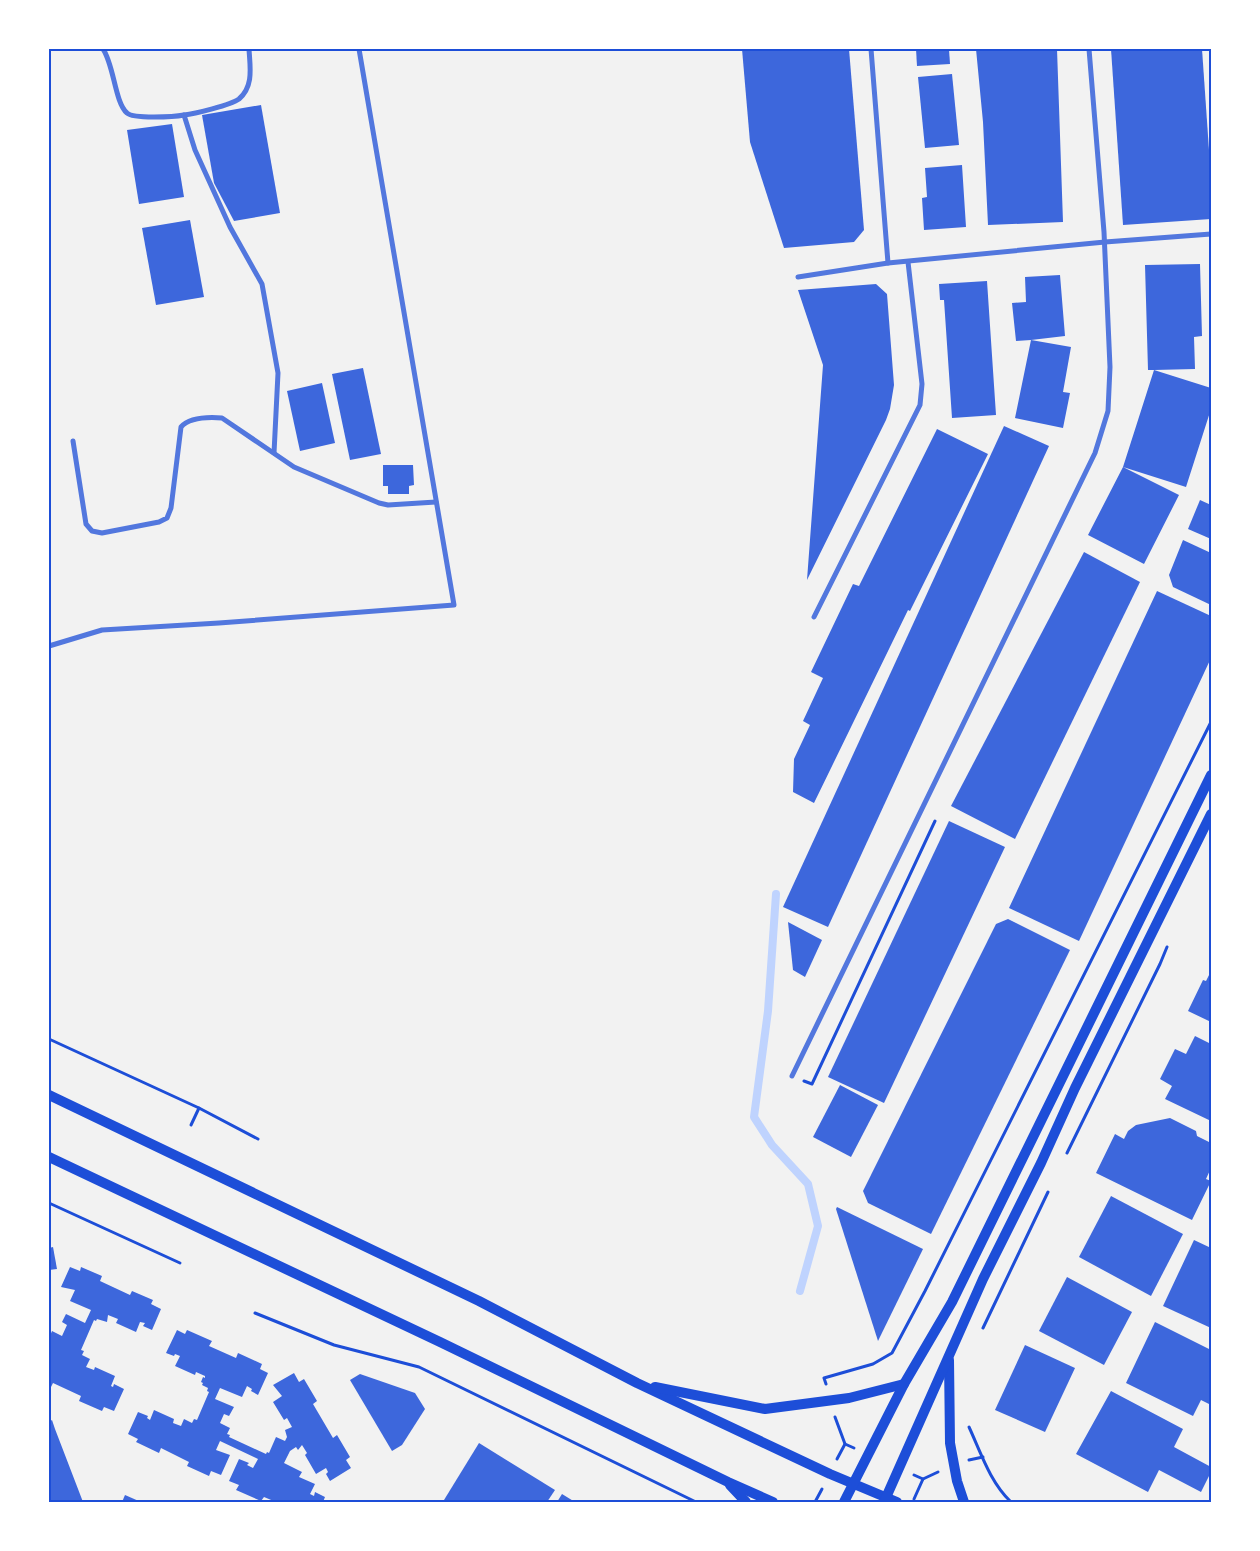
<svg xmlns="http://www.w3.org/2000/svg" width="1260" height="1551" font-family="'Public Sans',sans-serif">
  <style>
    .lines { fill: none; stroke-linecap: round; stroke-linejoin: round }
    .stream { stroke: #bfd3fe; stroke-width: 8 }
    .building { fill: #3d67dc }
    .path { stroke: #1d4ed8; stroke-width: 3 }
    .minor { stroke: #5277de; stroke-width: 5 }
    .secondary { stroke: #1d4ed8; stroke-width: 10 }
    .neatline { fill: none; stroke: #1d4ed8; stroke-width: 2 }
  </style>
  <rect width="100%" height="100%" fill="#f2f2f2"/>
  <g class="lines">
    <!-- stream -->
    <path class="stream" d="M 776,894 L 768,1011 L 754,1117 L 772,1145 L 808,1184 L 818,1226 L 800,1291"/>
  </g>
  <!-- building -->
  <g class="building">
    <path d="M 742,49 L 849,49 L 864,230 L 854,242 L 784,248 L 750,142 Z"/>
    <path d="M 916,49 L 949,49 L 950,64 L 917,66 Z"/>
    <path d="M 976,49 L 1057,49 L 1063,222 L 988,225 L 983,122 Z"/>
    <path d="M 1111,49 L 1202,49 L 1211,179 L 1211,219 L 1123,225 Z"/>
    <path d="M 952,74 L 959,145 L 925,148 L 918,77 Z"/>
    <path d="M 261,105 L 280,213 L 234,221 L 214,183 L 202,115 Z"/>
    <path d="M 172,124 L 184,197 L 139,204 L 127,130 Z"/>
    <path d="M 962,165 L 966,227 L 924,230 L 922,198 L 927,197 L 925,168 Z"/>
    <path d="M 190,220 L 204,297 L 156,305 L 142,228 Z"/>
    <path d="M 1200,264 L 1202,336 L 1194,337 L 1195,369 L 1154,370 L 1211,388 L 1211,409 L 1186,487 L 1123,467 L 1179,495 L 1144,564 L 1088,535 L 1123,467 L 1154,370 L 1148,370 L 1145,265 Z"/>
    <path d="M 1060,275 L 1065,336 L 1031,340 L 1071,347 L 1063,392 L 1070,393 L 1063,428 L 1015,418 L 1031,340 L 1016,341 L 1012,303 L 1026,302 L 1025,277 Z"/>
    <path d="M 987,281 L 996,415 L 952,418 L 944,300 L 940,300 L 939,284 Z"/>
    <path d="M 876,284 L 887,294 L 894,385 L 890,409 L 886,420 L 807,580 L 823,365 L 798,290 Z"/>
    <path d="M 363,368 L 381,454 L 350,460 L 332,374 Z"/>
    <path d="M 322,383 L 335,443 L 300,451 L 287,391 Z"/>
    <path d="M 1004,426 L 1049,446 L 828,927 L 783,907 Z"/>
    <path d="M 937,429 L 988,454 L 910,611 L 908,610 L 814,803 L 793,792 L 794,759 L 810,725 L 803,721 L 823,678 L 811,672 L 853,584 L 859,586 Z"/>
    <path d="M 383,465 L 413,465 L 414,485 L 409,486 L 409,494 L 388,494 L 388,486 L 383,486 Z"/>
    <path d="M 1200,500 L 1211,505 L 1211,539 L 1188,529 Z"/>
    <path d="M 1183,540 L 1211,553 L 1211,605 L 1173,587 L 1169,575 Z"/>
    <path d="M 1084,552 L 1140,582 L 1015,839 L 951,806 Z"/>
    <path d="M 1157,591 L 1211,616 L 1211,658 L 1079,941 L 1009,908 Z"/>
    <path d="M 949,821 L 1005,847 L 884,1103 L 828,1077 Z"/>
    <path d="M 1008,919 L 1070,950 L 931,1234 L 868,1203 L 863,1191 L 996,924 Z"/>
    <path d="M 788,922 L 822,940 L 805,977 L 793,970 Z"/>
    <path d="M 1211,971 L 1211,1022 L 1188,1011 L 1203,980 L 1206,981 Z"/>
    <path d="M 1195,1036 L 1211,1044 L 1211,1121 L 1165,1099 L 1172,1086 L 1160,1079 L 1175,1049 L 1186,1054 Z"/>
    <path d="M 840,1085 L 878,1105 L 851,1157 L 813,1137 Z"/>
    <path d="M 1170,1118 L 1196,1131 L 1197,1136 L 1211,1143 L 1211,1168 L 1206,1179 L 1211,1181 L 1192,1220 L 1096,1173 L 1115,1134 L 1124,1139 L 1128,1131 L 1136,1125 Z"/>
    <path d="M 1111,1196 L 1183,1234 L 1151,1296 L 1079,1257 Z"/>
    <path d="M 837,1207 L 923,1249 L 878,1341 L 836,1209 Z"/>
    <path d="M 1194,1240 L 1211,1248 L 1211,1328 L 1163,1306 Z"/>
    <path d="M 53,1247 L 57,1269 L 49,1270 L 49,1248 Z"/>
    <path d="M 70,1267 L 80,1271 L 81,1267 L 102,1276 L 100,1281 L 130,1295 L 132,1291 L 153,1300 L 151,1304 L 161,1309 L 152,1330 L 143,1326 L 145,1323 L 140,1322 L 136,1332 L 116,1323 L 118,1319 L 108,1315 L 107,1322 L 97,1319 L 96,1321 L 94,1320 L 81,1350 L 84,1351 L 82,1355 L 90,1359 L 86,1367 L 94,1370 L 95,1367 L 115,1376 L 111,1386 L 113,1387 L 114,1384 L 124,1389 L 114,1411 L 104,1407 L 102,1411 L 79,1401 L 81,1396 L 53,1383 L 51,1387 L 49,1386 L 49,1338 L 52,1331 L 62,1336 L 67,1325 L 62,1322 L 66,1314 L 85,1323 L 91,1310 L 70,1301 L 75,1290 L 61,1287 Z"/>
    <path d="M 1067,1277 L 1132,1312 L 1104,1365 L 1039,1331 Z"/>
    <path d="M 1155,1322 L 1211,1350 L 1211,1366 L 1209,1370 L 1211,1371 L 1211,1405 L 1201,1400 L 1193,1416 L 1126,1383 Z"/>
    <path d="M 177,1330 L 185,1334 L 187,1330 L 212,1341 L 209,1346 L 236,1358 L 238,1353 L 262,1364 L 260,1369 L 268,1373 L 258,1395 L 251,1391 L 252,1389 L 247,1386 L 242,1397 L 220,1388 L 215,1399 L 234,1407 L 229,1416 L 224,1414 L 220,1423 L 230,1428 L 227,1434 L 230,1435 L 229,1437 L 266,1454 L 267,1452 L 269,1453 L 276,1437 L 285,1441 L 287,1437 L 285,1430 L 292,1427 L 287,1418 L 284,1420 L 273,1402 L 282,1396 L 273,1385 L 294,1373 L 299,1382 L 304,1379 L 317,1401 L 313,1404 L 333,1438 L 337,1435 L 350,1457 L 346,1460 L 351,1468 L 330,1481 L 326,1474 L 328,1472 L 326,1468 L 316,1474 L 305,1455 L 307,1453 L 302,1445 L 298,1450 L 296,1447 L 290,1451 L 284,1463 L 302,1472 L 299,1477 L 315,1484 L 310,1494 L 314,1496 L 315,1492 L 325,1497 L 323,1502 L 276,1502 L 264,1497 L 261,1501 L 236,1490 L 239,1485 L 229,1481 L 239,1459 L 249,1463 L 247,1465 L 253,1468 L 258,1459 L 220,1441 L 216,1450 L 230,1455 L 221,1475 L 211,1471 L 209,1476 L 187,1466 L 189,1462 L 161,1448 L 159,1453 L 136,1442 L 138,1439 L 128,1434 L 138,1412 L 148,1416 L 147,1418 L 150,1420 L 154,1410 L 174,1419 L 173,1423 L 181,1426 L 184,1419 L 192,1423 L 194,1419 L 197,1420 L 209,1392 L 207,1391 L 208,1388 L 202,1385 L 203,1383 L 201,1382 L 203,1377 L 205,1378 L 205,1376 L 196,1372 L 195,1375 L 175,1366 L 180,1356 L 175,1354 L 174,1356 L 166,1353 Z"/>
    <path d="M 1025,1345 L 1075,1368 L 1045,1432 L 995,1410 Z"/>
    <path d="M 360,1374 L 415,1393 L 425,1409 L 402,1445 L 392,1451 L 350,1380 Z"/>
    <path d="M 1111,1391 L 1183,1429 L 1174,1447 L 1211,1467 L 1211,1472 L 1201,1492 L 1159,1470 L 1148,1492 L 1076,1454 Z"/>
    <path d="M 52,1420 L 55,1429 L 83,1502 L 49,1502 L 49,1422 Z"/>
    <path d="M 479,1443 L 555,1490 L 547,1502 L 448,1502 L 444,1500 Z"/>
    <path d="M 562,1494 L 575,1502 L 557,1502 Z"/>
    <path d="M 125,1495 L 141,1502 L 122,1502 Z"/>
  </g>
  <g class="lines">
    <!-- path -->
    <g class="path">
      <path d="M 49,1039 L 199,1108 L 258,1139"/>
      <path d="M 804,1081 L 812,1084 L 935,821"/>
      <path d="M 191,1125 L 199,1108"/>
      <path d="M 1067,1153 L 1160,964 L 1167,947"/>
      <path d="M 49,1203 L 180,1263"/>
      <path d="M 255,1313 L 334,1345 L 419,1367 L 696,1502"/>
      <path d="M 983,1328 L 1048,1192"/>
      <path d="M 826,1384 L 824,1378 L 873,1364 L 892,1353 L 925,1291 L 1211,722"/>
      <path d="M 835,1417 L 845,1444 L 854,1448"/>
      <path d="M 969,1427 C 981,1453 990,1482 1011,1502"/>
      <path d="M 837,1459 L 845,1444"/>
      <path d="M 969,1460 L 983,1457"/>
      <path d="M 914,1475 L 923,1479 L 938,1472"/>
      <path d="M 914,1499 L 923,1479"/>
      <path d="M 815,1502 L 822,1489"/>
    </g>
    <!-- minor -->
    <g class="minor">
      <path d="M 103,49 C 114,65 115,103 127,113 C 133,119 174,117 184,115 C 194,114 231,105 239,99 C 254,86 250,67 249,49"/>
      <path d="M 871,49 L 888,263"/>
      <path d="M 184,115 L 195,150 L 230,227 L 262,284 L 278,373 L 274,453"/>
      <path d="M 798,277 L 888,263 L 1105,242 L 1211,234"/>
      <path d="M 73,441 L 86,524 L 92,531 L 102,533 L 159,522 L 167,518 L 171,508 L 181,427 C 190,417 209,417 222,418 L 294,467 L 379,503 L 388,505 L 436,502"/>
      <path d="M 814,617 L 920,405 L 922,384 L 908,262"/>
      <path d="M 49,646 L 102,630 L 219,623 L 454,605 L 359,49"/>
      <path d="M 792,1076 L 1095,453 L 1108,411 L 1110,367 L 1104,232 L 1089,49"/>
    </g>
    <!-- secondary -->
    <g class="secondary">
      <path d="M 49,1095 L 479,1301 L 637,1383 L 830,1474 L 897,1502"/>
      <path d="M 49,1157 L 440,1342 L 728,1482 L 773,1502"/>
      <path d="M 949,1360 L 950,1443 L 957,1481 L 964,1502"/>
      <path d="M 655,1387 L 765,1409 L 849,1398 L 904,1384"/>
      <path d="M 730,1485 L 746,1502"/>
      <path d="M 844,1502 L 904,1384 L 952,1302 L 1211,775"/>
      <path d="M 884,1502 L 983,1279 L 1041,1163 L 1075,1088 L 1211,814"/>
    </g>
  </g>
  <!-- border -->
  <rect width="1260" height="1551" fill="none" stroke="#ffffff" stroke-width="100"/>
  <rect x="50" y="50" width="1160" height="1451" class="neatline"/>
</svg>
